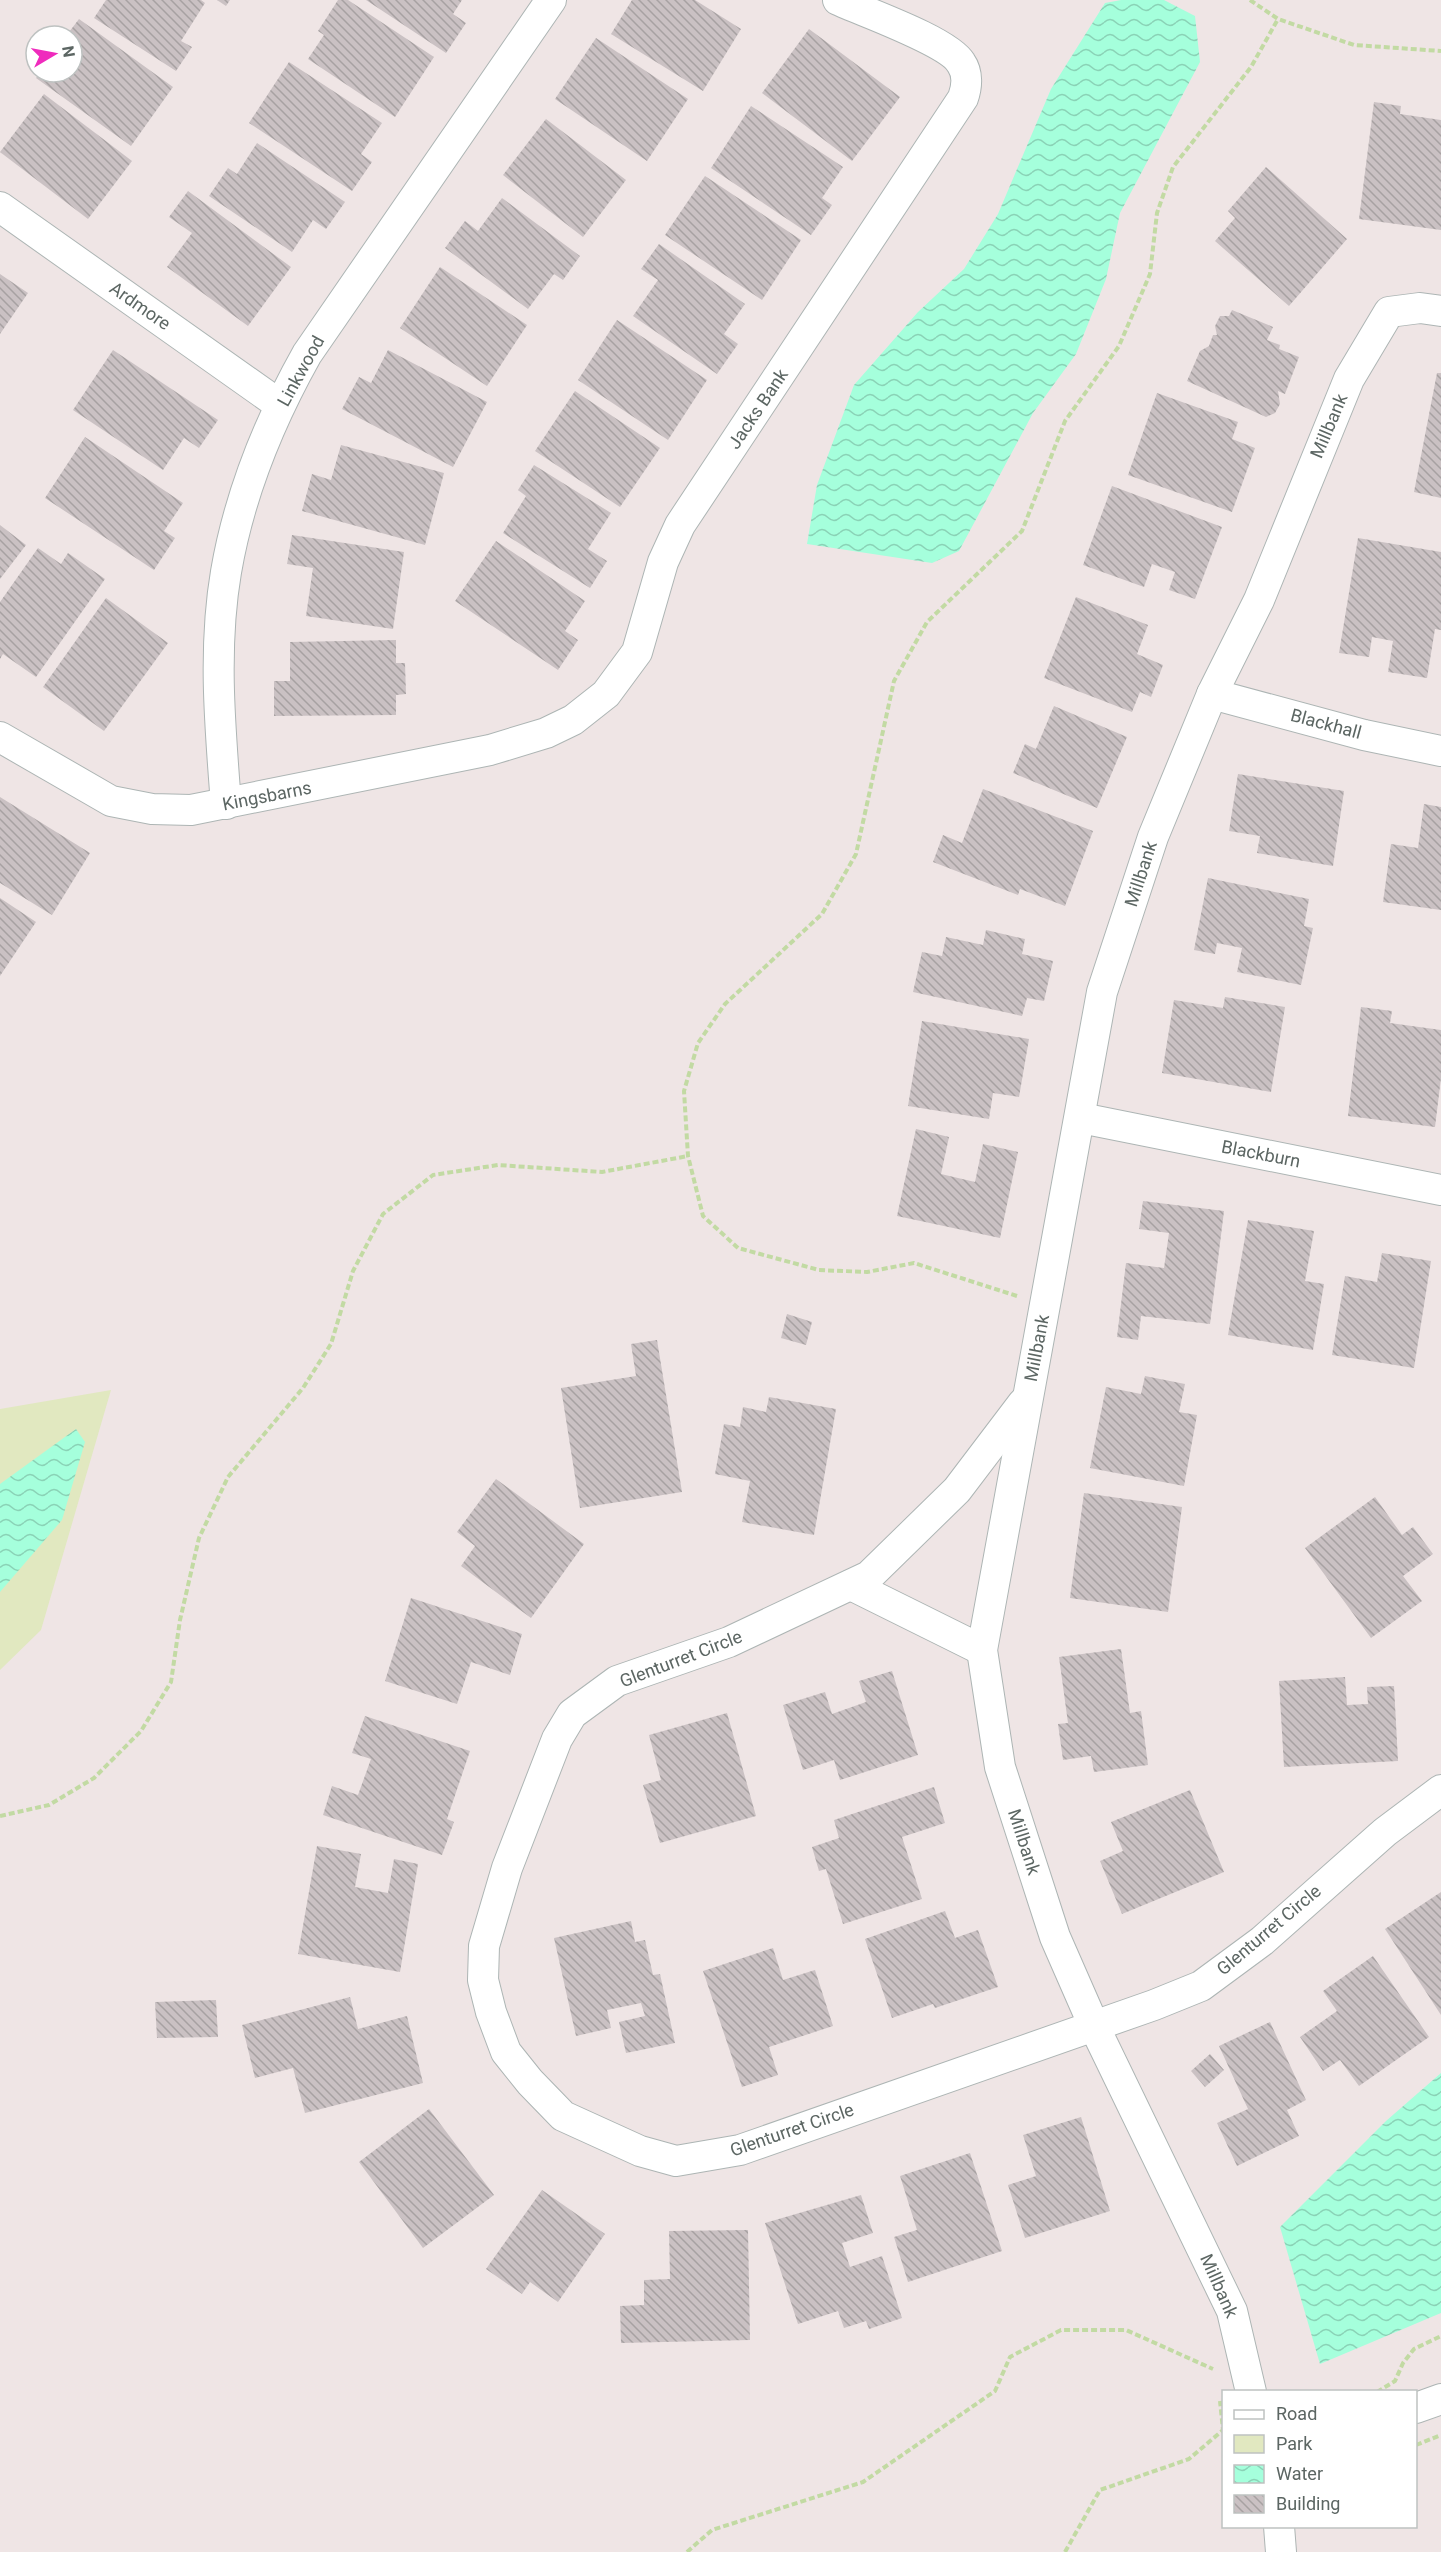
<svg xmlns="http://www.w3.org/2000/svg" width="1441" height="2552" font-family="Roboto,sans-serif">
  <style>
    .green { fill: #e1e8c0 }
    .water { fill: url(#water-waves) }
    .building { fill: url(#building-back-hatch) }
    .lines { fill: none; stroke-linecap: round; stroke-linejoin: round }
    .minor-casing { stroke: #adb5b4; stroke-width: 32 }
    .path { stroke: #c2daa3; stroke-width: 4; stroke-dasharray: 6 3; stroke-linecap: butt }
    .minor { stroke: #fff; stroke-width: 30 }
    .labels { text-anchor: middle; stroke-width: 4.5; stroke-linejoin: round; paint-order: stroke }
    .street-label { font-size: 18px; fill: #5c6663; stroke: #fff }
  </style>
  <defs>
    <pattern id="water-waves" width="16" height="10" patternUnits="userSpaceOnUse" patternTransform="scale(1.5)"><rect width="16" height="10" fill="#a5ffdc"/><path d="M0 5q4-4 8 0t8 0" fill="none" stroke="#8ad2b6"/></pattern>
    <pattern id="building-back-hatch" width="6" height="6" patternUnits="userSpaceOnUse" patternTransform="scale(1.5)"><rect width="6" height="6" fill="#cac1c3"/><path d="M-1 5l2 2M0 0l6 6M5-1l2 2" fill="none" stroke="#a7a1a2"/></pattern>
  </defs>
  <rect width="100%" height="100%" fill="#efe5e5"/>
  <!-- green -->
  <path class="green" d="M 111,1390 L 41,1630 L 0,1670 L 0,1409 Z"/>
  <!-- water -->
  <g class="water">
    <path d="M 1121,0 L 1164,0 L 1195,16 L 1200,62 L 1120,213 L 1106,279 L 1076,354 L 1033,413 L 959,551 L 932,563 L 807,544 L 817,485 L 854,385 L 918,312 L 964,269 L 998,214 L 1051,89 L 1105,3 Z"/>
    <path d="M 76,1429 L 85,1442 L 62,1520 L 0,1592 L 0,1484 Z"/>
    <path d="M 1441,2073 L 1441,2313 L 1320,2364 L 1280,2227 L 1386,2121 Z"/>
  </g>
  <!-- building -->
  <g class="building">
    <path d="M 106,0 L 201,0 L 205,3 L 181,41 L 192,47 L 176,71 L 94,18 Z"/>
    <path d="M 217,0 L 230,0 L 226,6 Z"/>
    <path d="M 338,0 L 348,0 L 434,57 L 395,117 L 308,59 L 324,35 L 318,31 Z"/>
    <path d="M 366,0 L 462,0 L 453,14 L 466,23 L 446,53 Z"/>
    <path d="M 632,0 L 695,0 L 741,29 L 703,91 L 611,34 Z"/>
    <path d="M 79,19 L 173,87 L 131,146 L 36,78 L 41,72 L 72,72 L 72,36 L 66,36 Z"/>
    <path d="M 809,29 L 900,97 L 852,161 L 762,93 Z"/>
    <path d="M 596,38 L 688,99 L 647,161 L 555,99 Z"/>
    <path d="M 289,62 L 382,123 L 361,154 L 372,162 L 352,191 L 249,123 Z"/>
    <path d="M 44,94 L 132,161 L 88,219 L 0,152 Z"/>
    <path d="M 1374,102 L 1401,106 L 1400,114 L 1441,120 L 1441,230 L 1359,219 Z"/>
    <path d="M 751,106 L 843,167 L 822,198 L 832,205 L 811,235 L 711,168 Z"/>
    <path d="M 546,119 L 626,180 L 583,237 L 503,175 Z"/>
    <path d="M 257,143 L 345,202 L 326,229 L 313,220 L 292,252 L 209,196 L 228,168 L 237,174 Z"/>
    <path d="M 1266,167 L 1347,239 L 1289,306 L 1215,241 L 1235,218 L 1228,211 Z"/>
    <path d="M 705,176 L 801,240 L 762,300 L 665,235 Z"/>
    <path d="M 188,191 L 291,267 L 248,326 L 167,267 L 192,233 L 169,217 Z"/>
    <path d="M 502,198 L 580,256 L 563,280 L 554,274 L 528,309 L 445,248 L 465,221 L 478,231 Z"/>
    <path d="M 659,244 L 745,304 L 724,334 L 738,344 L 717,374 L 633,316 L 658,280 L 641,269 Z"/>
    <path d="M 440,267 L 527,325 L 487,386 L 400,328 Z"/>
    <path d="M 0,274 L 28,293 L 0,334 Z"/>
    <path d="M 1232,310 L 1273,327 L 1267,340 L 1280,345 L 1279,349 L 1299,357 L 1285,394 L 1278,391 L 1280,404 L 1275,413 L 1266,417 L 1187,381 L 1200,351 L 1209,346 L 1213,335 L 1217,335 L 1215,326 L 1220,316 L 1229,316 Z"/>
    <path d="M 617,320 L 707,380 L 668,440 L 578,380 Z"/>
    <path d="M 113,350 L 218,420 L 199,448 L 184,438 L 163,470 L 73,410 Z"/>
    <path d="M 388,350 L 487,402 L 453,467 L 342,409 L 359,377 L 371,383 Z"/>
    <path d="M 1437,373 L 1441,373 L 1441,498 L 1414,492 Z"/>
    <path d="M 575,391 L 660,448 L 620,507 L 535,451 Z"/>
    <path d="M 1157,393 L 1238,422 L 1232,439 L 1255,448 L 1232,512 L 1128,475 Z"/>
    <path d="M 85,437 L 183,503 L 164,531 L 175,538 L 154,570 L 45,498 Z"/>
    <path d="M 341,445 L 444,473 L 425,545 L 302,511 L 312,474 L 331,480 Z"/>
    <path d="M 534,465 L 611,513 L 588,549 L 607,561 L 590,588 L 503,533 L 526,496 L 518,490 Z"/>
    <path d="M 1112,486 L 1222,527 L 1195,599 L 1169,590 L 1175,572 L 1152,564 L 1144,587 L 1083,565 Z"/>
    <path d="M 0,525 L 26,545 L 0,579 Z"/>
    <path d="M 292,535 L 404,552 L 393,629 L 306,616 L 313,568 L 287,564 Z"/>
    <path d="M 1358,538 L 1441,552 L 1441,630 L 1435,629 L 1427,678 L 1388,672 L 1393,641 L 1372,637 L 1369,657 L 1339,653 Z"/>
    <path d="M 496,541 L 585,601 L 565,631 L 578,640 L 558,670 L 455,601 Z"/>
    <path d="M 38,548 L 61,564 L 68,553 L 105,579 L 36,677 L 3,654 L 0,659 L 0,602 Z"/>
    <path d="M 1076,597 L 1148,625 L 1137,654 L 1163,665 L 1151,697 L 1140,692 L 1132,712 L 1044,678 Z"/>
    <path d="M 106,598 L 168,643 L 104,731 L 43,687 Z"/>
    <path d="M 396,640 L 396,663 L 405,663 L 406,694 L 396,695 L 396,715 L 274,716 L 274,681 L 290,681 L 290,642 Z"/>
    <path d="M 1054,706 L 1127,737 L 1097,808 L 1013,773 L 1025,744 L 1036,749 Z"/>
    <path d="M 1238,774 L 1344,791 L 1333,866 L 1257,853 L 1260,836 L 1229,831 Z"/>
    <path d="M 983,789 L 1093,831 L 1065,906 L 1020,889 L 1018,895 L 933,862 L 943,835 L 962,843 Z"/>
    <path d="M 0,797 L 90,853 L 52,915 L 0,883 Z"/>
    <path d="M 1424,804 L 1441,807 L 1441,910 L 1383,902 L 1391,844 L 1418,848 Z"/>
    <path d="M 1208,878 L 1309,899 L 1304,926 L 1313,928 L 1301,985 L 1237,972 L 1242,948 L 1217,943 L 1215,954 L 1194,950 Z"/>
    <path d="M 0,898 L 36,922 L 0,976 Z"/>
    <path d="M 986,930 L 1025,939 L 1022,954 L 1053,961 L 1044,1001 L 1027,998 L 1022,1016 L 913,992 L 922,952 L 942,956 L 946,937 L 983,945 Z"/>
    <path d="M 1225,997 L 1285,1007 L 1271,1092 L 1162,1073 L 1174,1000 L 1223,1008 Z"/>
    <path d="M 1361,1007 L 1392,1011 L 1390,1023 L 1441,1030 L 1441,1078 L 1435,1127 L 1348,1116 Z"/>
    <path d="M 922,1021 L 1029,1039 L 1019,1097 L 993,1093 L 989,1119 L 908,1106 Z"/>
    <path d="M 916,1129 L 949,1137 L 941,1174 L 975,1182 L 983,1144 L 1018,1152 L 1000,1238 L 897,1216 Z"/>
    <path d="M 1143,1201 L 1224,1211 L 1210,1324 L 1141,1316 L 1138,1340 L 1117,1337 L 1126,1263 L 1164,1268 L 1169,1233 L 1139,1229 Z"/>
    <path d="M 1248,1220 L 1314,1231 L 1305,1281 L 1324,1284 L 1313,1350 L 1228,1335 Z"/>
    <path d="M 1382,1253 L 1431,1261 L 1414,1368 L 1332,1355 L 1345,1276 L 1377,1282 Z"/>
    <path d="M 787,1314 L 812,1322 L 806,1345 L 781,1338 Z"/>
    <path d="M 657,1340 L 682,1492 L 580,1508 L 561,1388 L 636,1376 L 631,1344 Z"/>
    <path d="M 1145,1376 L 1185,1384 L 1179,1412 L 1197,1415 L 1184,1486 L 1090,1468 L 1106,1387 L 1141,1394 Z"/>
    <path d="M 769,1397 L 836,1409 L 814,1535 L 742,1522 L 750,1481 L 715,1474 L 724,1424 L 740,1427 L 743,1407 L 766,1412 Z"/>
    <path d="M 496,1479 L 584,1544 L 531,1618 L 461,1566 L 475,1546 L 457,1532 Z"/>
    <path d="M 1084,1493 L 1182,1507 L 1168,1612 L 1070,1598 Z"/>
    <path d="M 1375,1497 L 1402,1535 L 1413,1527 L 1433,1554 L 1403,1576 L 1422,1601 L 1371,1638 L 1305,1548 Z"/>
    <path d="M 411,1598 L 522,1634 L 510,1675 L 471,1662 L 457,1704 L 385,1681 Z"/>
    <path d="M 1121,1649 L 1130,1713 L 1141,1711 L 1148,1765 L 1094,1772 L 1091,1756 L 1063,1760 L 1058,1724 L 1068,1723 L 1059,1657 Z"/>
    <path d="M 892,1671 L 918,1755 L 840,1780 L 834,1760 L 803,1770 L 783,1705 L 825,1692 L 832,1714 L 866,1702 L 859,1681 Z"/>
    <path d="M 1345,1677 L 1347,1705 L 1368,1704 L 1367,1687 L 1394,1686 L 1398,1761 L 1284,1767 L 1279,1681 Z"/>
    <path d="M 727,1713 L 756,1816 L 660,1843 L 643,1785 L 661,1780 L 649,1735 Z"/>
    <path d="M 365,1716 L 470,1751 L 447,1819 L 454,1822 L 442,1855 L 323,1815 L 332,1786 L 358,1795 L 371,1759 L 352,1753 Z"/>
    <path d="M 934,1787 L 945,1823 L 902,1837 L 922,1899 L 843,1924 L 826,1869 L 819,1871 L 812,1847 L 839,1838 L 834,1820 Z"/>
    <path d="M 1190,1790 L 1224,1872 L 1122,1914 L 1100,1861 L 1123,1851 L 1111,1822 Z"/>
    <path d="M 317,1846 L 361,1854 L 355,1887 L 388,1893 L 394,1859 L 418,1864 L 400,1972 L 298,1954 Z"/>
    <path d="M 1441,1892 L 1441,2015 L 1385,1929 Z"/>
    <path d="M 945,1911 L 955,1938 L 978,1930 L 998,1987 L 935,2008 L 933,2004 L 892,2018 L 865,1939 Z"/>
    <path d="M 631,1921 L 635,1942 L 645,1940 L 653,1975 L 660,1974 L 675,2043 L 626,2053 L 619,2022 L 645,2016 L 641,2003 L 607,2010 L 611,2028 L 576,2036 L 554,1938 Z"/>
    <path d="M 773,1948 L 783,1980 L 815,1970 L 833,2026 L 769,2047 L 778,2075 L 742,2087 L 703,1971 Z"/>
    <path d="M 1373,1956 L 1429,2037 L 1359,2086 L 1340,2060 L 1323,2071 L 1300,2037 L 1337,2011 L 1323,1991 Z"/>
    <path d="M 350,1997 L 358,2029 L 407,2016 L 423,2083 L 305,2113 L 293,2068 L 255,2078 L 242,2025 Z"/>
    <path d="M 216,2000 L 218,2037 L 157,2038 L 155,2002 Z"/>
    <path d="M 1270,2022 L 1306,2100 L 1287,2110 L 1299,2136 L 1237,2166 L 1217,2123 L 1248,2109 L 1219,2046 Z"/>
    <path d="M 1210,2054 L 1224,2070 L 1205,2087 L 1191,2071 Z"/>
    <path d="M 429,2109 L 494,2195 L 423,2248 L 359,2162 Z"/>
    <path d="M 1081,2117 L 1110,2211 L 1025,2238 L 1008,2185 L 1036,2176 L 1023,2135 Z"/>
    <path d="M 970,2153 L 1002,2251 L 908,2282 L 894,2237 L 917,2230 L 900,2176 Z"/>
    <path d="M 542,2190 L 605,2234 L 558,2302 L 530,2282 L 522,2294 L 486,2269 Z"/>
    <path d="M 861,2195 L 873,2233 L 842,2243 L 850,2267 L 882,2256 L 902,2318 L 869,2329 L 866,2321 L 844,2328 L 838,2311 L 798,2324 L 765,2223 Z"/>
    <path d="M 748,2230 L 750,2340 L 621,2343 L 620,2306 L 644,2305 L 644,2280 L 670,2279 L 669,2231 Z"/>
  </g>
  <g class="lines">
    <!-- minor casing -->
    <g class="minor-casing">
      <g id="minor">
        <path d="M 0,207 L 280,405"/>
        <path d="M 1212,694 L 1364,735 L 1441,751"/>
        <path d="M 0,737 L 111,801 L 152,809 L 191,810 L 490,750 L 546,733 L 573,720 L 606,694 L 637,652 L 663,562 L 680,525 L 963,98 C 967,87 968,73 961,63 C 948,41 864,12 838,0"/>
        <path d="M 226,804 C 220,727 213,648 226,572 C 239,496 270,420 307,354 L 551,0"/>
        <path d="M 1081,1118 L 1441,1190"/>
        <path d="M 1023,1403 L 957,1490 L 869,1576 L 729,1642 L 617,1681 L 572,1714 L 557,1739 L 507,1868 L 484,1946 L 483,1980 L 491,2012 L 506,2052 L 530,2082 L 563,2116 L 640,2151 L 676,2161 L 740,2150 L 1154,2005 L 1201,1986 L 1262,1941 L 1385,1832 L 1441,1790"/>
        <path d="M 851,1585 L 982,1650"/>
        <path d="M 1251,2392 L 1232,2311 L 1094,2026 L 1055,1937 L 1000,1767 L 982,1650 L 1102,992 L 1153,837 L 1212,694 L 1259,600 L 1349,379 L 1389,312 L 1420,308 L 1441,311"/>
        <path d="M 1416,2408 L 1441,2399"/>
        <path d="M 1279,2526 L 1281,2552"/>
      </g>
    </g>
    <!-- path -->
    <g class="path">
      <path d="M 1250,0 L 1278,19 L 1354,45 L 1441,51"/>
      <path d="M 1017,1296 L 914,1263 L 867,1272 L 819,1270 L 738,1248 L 703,1216 L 688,1156 L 684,1091 L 698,1043 L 725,1004 L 822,914 L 856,854 L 894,681 L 927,622 L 1022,531 L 1065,421 L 1119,346 L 1150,274 L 1157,213 L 1173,167 L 1251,67 L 1278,19"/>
      <path d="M 0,1816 L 49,1805 L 94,1778 L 141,1731 L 171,1682 L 180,1620 L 199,1538 L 228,1477 L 303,1388 L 331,1344 L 353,1271 L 383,1214 L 433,1175 L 498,1165 L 602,1172 L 688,1156"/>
      <path d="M 1377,2392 L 1395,2381 L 1403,2363 L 1414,2349 L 1441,2336"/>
      <path d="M 1416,2445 L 1441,2435"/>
      <path d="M 687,2552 L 712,2530 L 863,2482 L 995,2391 L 1010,2357 L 1061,2330 L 1126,2330 L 1213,2369"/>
      <path d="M 1065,2552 L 1100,2490 L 1189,2459 L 1223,2430 L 1220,2401"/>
    </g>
    <!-- minor -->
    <use href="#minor" class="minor"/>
  </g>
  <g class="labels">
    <!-- street labels -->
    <g class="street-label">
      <text transform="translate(140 306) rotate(35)" y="6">Ardmore</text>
      <text transform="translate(301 371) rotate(-61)" y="6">Linkwood</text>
      <text transform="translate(758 409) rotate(-56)" y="6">Jacks Bank</text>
      <text transform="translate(1329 426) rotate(-67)" y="6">Millbank</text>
      <text transform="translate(1326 724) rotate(15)" y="6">Blackhall</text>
      <text transform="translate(267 796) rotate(-11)" y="6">Kingsbarns</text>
      <text transform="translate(1141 874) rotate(-72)" y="6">Millbank</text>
      <text transform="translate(1261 1154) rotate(11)" y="6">Blackburn</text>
      <text transform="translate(1037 1348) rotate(-79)" y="6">Millbank</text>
      <text transform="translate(681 1659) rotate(-21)" y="6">Glenturret Circle</text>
      <text transform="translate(1024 1842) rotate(72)" y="6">Millbank</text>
      <text transform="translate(1269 1930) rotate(-40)" y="6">Glenturret Circle</text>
      <text transform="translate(792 2130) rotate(-19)" y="6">Glenturret Circle</text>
      <text transform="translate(1219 2286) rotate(66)" y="6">Millbank</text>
    </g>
  </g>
  <!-- legend -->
  <rect x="1222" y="2390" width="195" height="138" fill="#ffffff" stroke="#bec2c1" stroke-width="1.5"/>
  <rect x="1234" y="2410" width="30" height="9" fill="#ffffff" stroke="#bec2c1" stroke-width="1.5"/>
  <text x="1276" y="2420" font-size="18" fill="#5c6663">Road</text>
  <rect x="1234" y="2435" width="30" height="18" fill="#e1e8c0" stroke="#bec2c1" stroke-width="1.5"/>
  <text x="1276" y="2450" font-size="18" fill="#5c6663">Park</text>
  <rect x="1234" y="2465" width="30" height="18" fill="url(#water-waves)" stroke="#bec2c1" stroke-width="1.5"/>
  <text x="1276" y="2480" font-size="18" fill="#5c6663">Water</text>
  <rect x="1234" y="2495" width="30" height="18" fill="url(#building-back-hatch)" stroke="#bec2c1" stroke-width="1.5"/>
  <text x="1276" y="2510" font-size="18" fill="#5c6663">Building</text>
  <!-- north arrow -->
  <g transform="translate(54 54) rotate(80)"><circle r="28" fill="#ffffff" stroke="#bec2c1" stroke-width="1.5"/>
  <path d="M0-4.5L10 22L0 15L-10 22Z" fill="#ef2bbd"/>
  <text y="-9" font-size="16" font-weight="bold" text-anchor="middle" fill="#5c6663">N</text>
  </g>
</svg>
